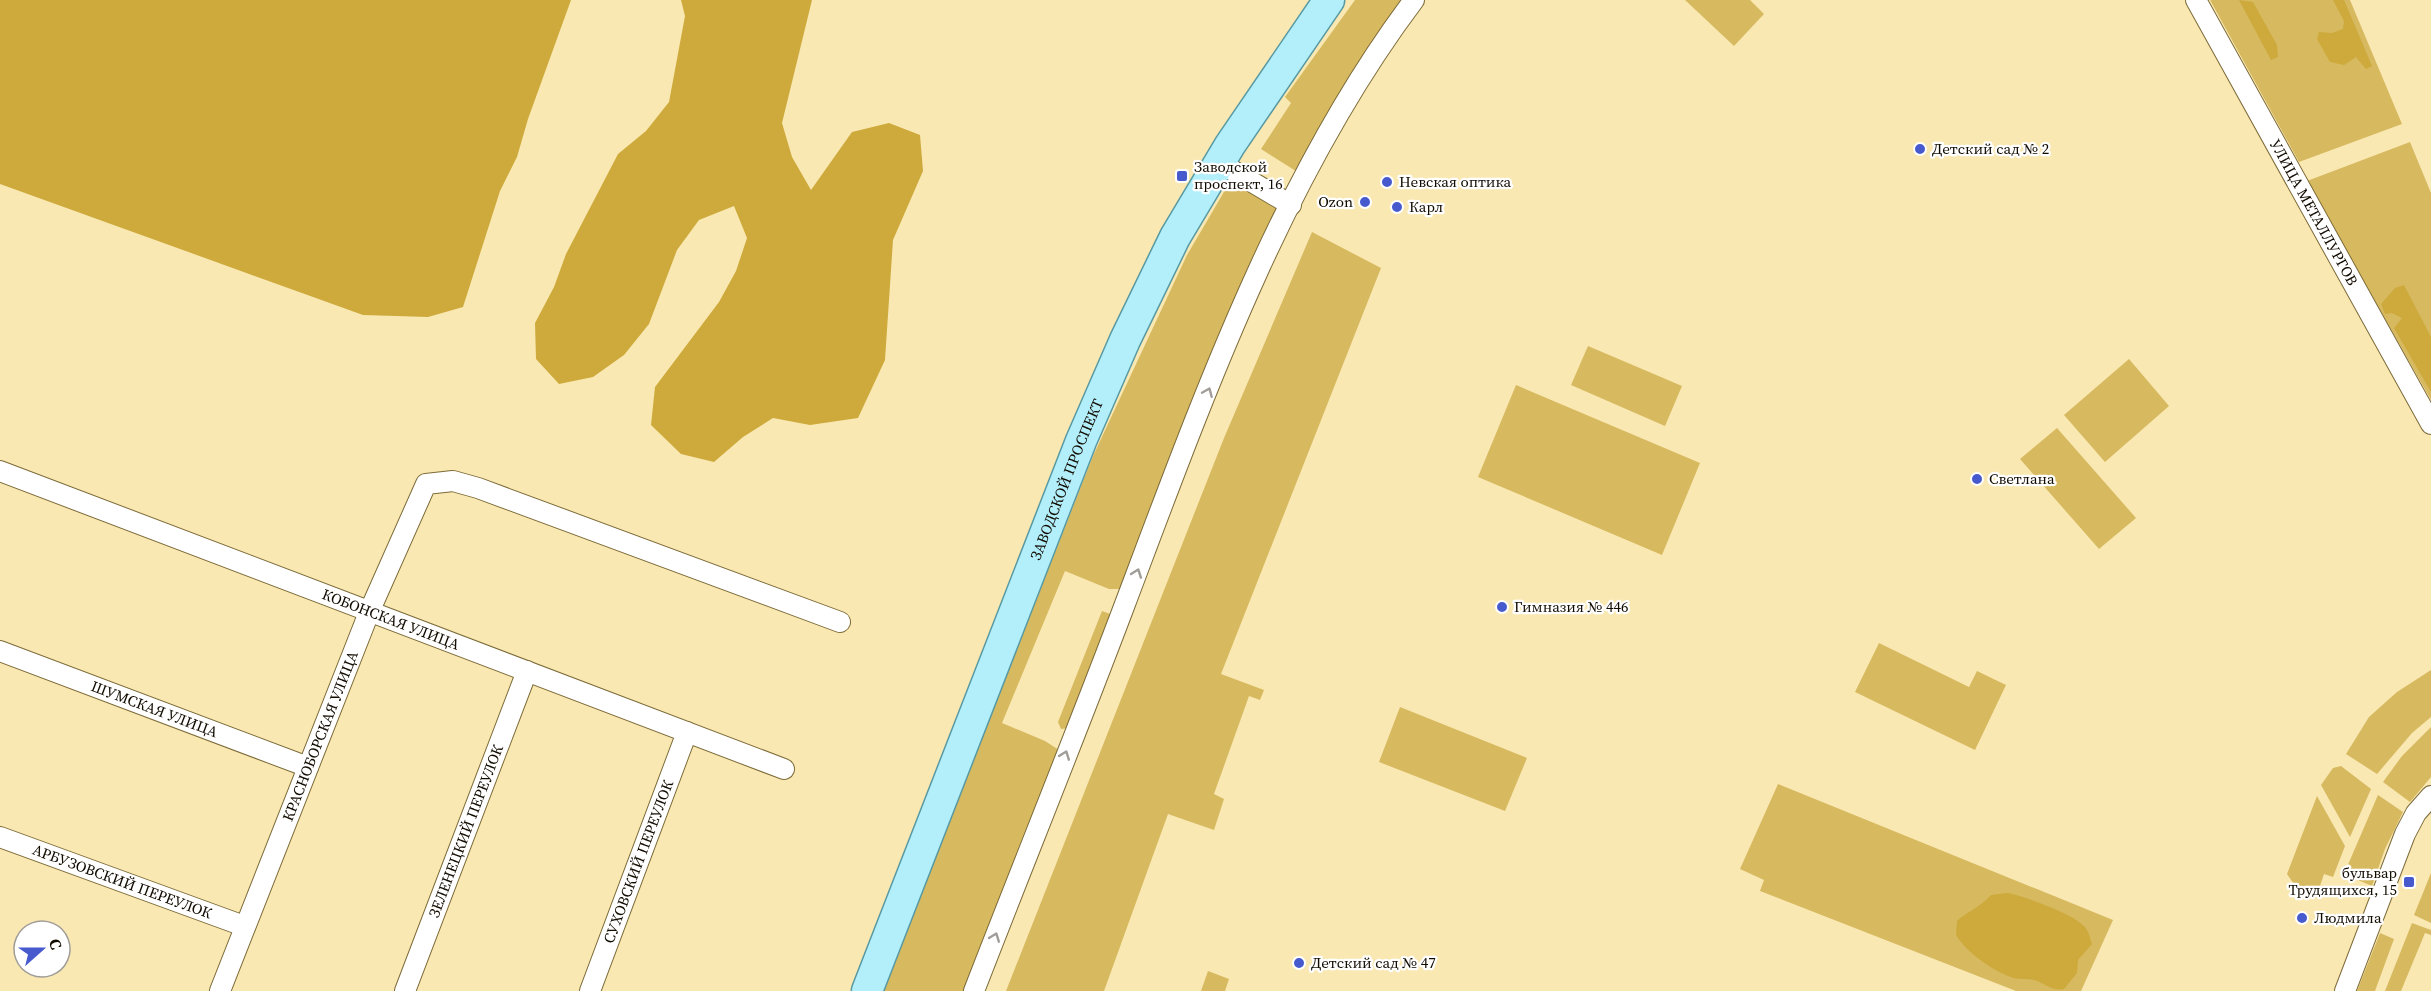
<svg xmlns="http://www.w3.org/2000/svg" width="2431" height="991" font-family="'Source Serif 4',serif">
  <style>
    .green { fill: #d7b960 }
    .forest { fill: #cdaa3b }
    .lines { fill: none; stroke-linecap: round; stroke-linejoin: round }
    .minor-casing { stroke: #7c6b39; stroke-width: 22 }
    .primary-casing { stroke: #5899a2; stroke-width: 33 }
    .minor { stroke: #fff; stroke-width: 20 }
    .primary { stroke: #b2effb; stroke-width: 30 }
    .oneway { stroke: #a09d99 }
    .poi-dot { fill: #465ace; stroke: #fff; stroke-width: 2 }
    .labels { text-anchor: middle; stroke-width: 4.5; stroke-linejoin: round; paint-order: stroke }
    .poi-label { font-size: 15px; fill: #120b00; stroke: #fff; text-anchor: start }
    .street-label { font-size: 15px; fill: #120b00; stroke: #fff }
  </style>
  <rect width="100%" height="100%" fill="#fae8b2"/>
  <!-- green -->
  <g class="green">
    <path d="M 1355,0 L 1407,0 L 1299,173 L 1261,149 L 1291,103 L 1285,97 Z"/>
    <path d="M 1685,0 L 1750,0 L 1764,14 L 1734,46 Z"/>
    <path d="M 2210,0 L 2350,0 L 2402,124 L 2299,162 Z"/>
    <path d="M 2410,142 L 2431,193 L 2431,400 L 2307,181 Z"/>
    <path d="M 1231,180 L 1281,212 L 1177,437 L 1123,589 L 1109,589 L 1065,571 L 1002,723 L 1045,741 L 1059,750 L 968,991 L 882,991 L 1093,456 L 1187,255 Z"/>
    <path d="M 1312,232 L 1381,268 L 1221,674 L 1264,690 L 1260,700 L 1249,696 L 1214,794 L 1224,799 L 1214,830 L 1168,814 L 1104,991 L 1006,991 L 1224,438 Z"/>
    <path d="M 1588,346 L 1682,386 L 1665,426 L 1571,385 Z"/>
    <path d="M 2129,359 L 2169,406 L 2105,462 L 2064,415 Z"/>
    <path d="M 1516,385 L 1700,463 L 1662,555 L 1478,477 Z"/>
    <path d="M 2057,428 L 2136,518 L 2099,549 L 2020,459 Z"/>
    <path d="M 1102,611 L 1113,615 L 1069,728 L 1061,729 L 1058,722 Z"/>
    <path d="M 1879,643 L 1969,687 L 1977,671 L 2006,685 L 1975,750 L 1855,692 Z"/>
    <path d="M 2431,670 L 2431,717 L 2412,733 L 2377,774 L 2346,754 L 2369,717 L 2397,692 Z"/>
    <path d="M 1400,707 L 1527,758 L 1505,811 L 1379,762 Z"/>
    <path d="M 2431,727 L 2431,777 L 2410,802 L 2383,782 L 2402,756 Z"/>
    <path d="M 2341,766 L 2371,789 L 2350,837 L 2321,785 L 2333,768 Z"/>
    <path d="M 1778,784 L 2113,920 L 2081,991 L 2016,991 L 1760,891 L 1764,880 L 1740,869 Z"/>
    <path d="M 2378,795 L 2403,812 L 2385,849 L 2372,886 L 2344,874 Z"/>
    <path d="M 2317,796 L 2345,846 L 2333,877 L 2324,874 L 2316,898 L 2298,890 L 2287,874 Z"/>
    <path d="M 2431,873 L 2431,923 L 2414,915 Z"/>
    <path d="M 2412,923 L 2431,930 L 2431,935 L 2425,933 L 2401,991 L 2385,991 Z"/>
    <path d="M 2380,933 L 2394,939 L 2375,991 L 2357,991 Z"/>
    <path d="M 1208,971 L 1229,979 L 1225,991 L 1201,991 Z"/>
  </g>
  <!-- forest -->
  <g class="forest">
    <path d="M 0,0 L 571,0 L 528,119 L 517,157 L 500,191 L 463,307 L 428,317 L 363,315 L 0,184 Z"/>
    <path d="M 681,0 L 812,0 L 782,123 L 792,157 L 811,190 L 852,132 L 889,123 L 920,135 L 923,171 L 893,240 L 885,360 L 858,418 L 810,425 L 773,418 L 743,437 L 714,462 L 681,454 L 651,425 L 655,387 L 719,302 L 736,271 L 747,238 L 734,206 L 699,220 L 677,250 L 649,324 L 624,355 L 593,377 L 559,384 L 536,359 L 535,323 L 554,287 L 566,254 L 618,154 L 646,131 L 669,102 L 685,16 Z"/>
    <path d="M 2239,0 L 2253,2 L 2277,45 L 2278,57 L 2271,60 Z"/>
    <path d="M 2333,0 L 2344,0 L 2372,66 L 2366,69 L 2356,57 L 2344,65 L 2330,62 L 2317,39 L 2319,32 L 2332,33 L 2343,29 L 2344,21 Z"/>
    <path d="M 2404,285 L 2431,337 L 2431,392 L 2394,328 L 2402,318 L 2392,313 L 2385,314 L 2381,304 L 2395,288 Z"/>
    <path d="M 2008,893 C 2026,897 2074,914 2085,927 C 2089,932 2090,938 2092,944 L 2078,960 L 2077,973 L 2064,989 C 2053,991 2047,985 2037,981 C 2030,978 2021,980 2014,978 C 1994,972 1967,953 1956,935 L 1957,921 C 1969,910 1978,909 1991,895 Z"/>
  </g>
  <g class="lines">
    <!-- minor casing -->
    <g class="minor-casing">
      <g id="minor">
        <path id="s1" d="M 2196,0 L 2431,424"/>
        <path d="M 1220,163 L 1291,205"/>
        <path id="s2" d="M 0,471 L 784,769"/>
        <path id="s3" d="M 0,651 L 308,767"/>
        <path id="s4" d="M 0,837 L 244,926"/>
        <path id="s5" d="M 220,991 L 370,610 L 426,484 L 453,481 L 478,488 L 840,622"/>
        <path id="s6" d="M 405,991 L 527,671"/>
        <path id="s7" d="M 590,991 L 687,732"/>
        <path d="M 974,991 C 1024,862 1076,734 1125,604 C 1202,400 1282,175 1414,0"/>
        <path d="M 2345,991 L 2405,834 L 2416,813 L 2431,796"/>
      </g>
    </g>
    <!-- primary casing -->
    <g class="primary-casing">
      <g id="primary">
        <path id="s8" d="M 867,991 L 1081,441 L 1125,340 L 1175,237 L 1230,145 L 1329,0"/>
      </g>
    </g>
    <!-- minor -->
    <use href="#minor" class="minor"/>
    <!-- primary -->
    <use href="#primary" class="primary"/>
  </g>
  <!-- one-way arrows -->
  <defs><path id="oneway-chevron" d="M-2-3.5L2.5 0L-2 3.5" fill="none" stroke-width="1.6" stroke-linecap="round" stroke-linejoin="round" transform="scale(1.5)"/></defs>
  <g class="oneway">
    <use href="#oneway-chevron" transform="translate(1208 392) rotate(-67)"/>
    <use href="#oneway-chevron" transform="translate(1137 573) rotate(-70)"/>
    <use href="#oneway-chevron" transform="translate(1065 755) rotate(-69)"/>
    <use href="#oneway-chevron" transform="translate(995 937) rotate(-69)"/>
  </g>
  <!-- markers -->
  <g class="poi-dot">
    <circle cx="1920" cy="149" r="6"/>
    <rect x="1176" y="170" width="12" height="12" rx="3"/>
    <circle cx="1387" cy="182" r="6"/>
    <circle cx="1365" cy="202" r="6"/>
    <circle cx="1397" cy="207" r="6"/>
    <circle cx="1977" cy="479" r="6"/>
    <circle cx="1502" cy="607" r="6"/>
    <rect x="2403" y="876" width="12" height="12" rx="3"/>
    <circle cx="2302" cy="918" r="6"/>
    <circle cx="1299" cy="963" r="6"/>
  </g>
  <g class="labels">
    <!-- poi labels -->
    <g class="poi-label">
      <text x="1932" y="154">Детский сад № 2</text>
      <text x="1194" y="172">Заводской<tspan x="1194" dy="17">проспект, 16</tspan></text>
      <text x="1399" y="187">Невская оптика</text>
      <text x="1353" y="207" text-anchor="end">Ozon</text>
      <text x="1409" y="212">Карл</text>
      <text x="1989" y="484">Светлана</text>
      <text x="1514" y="612">Гимназия № 446</text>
      <text x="2397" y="878" text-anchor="end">бульвар<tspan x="2397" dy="17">Трудящихся, 15</tspan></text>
      <text x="2314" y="923">Людмила</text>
      <text x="1311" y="968">Детский сад № 47</text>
    </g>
    <!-- street labels -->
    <g class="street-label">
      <text dy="5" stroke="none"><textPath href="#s1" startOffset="243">УЛИЦА МЕТАЛЛУРГОВ</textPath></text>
      <text dy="5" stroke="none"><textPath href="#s8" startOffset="549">ЗАВОДСКОЙ ПРОСПЕКТ</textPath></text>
      <text dy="5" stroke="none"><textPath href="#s2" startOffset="418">КОБОНСКАЯ УЛИЦА</textPath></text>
      <text dy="5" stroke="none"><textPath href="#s3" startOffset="165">ШУМСКАЯ УЛИЦА</textPath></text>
      <text dy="5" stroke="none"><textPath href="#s5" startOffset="274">КРАСНОБОРСКАЯ УЛИЦА</textPath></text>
      <text dy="5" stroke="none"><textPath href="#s6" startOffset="171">ЗЕЛЕНЕЦКИЙ ПЕРЕУЛОК</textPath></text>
      <text dy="5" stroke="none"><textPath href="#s7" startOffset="138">СУХОВСКИЙ ПЕРЕУЛОК</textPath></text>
      <text dy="5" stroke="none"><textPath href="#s4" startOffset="130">АРБУЗОВСКИЙ ПЕРЕУЛОК</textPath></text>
    </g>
  </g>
  <!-- north arrow -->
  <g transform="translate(42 949) rotate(69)"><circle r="28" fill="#ffffff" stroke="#a09d99" stroke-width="1.5"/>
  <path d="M0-4.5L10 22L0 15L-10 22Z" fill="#465ace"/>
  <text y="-9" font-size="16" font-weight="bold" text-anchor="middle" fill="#120b00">С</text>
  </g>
</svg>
